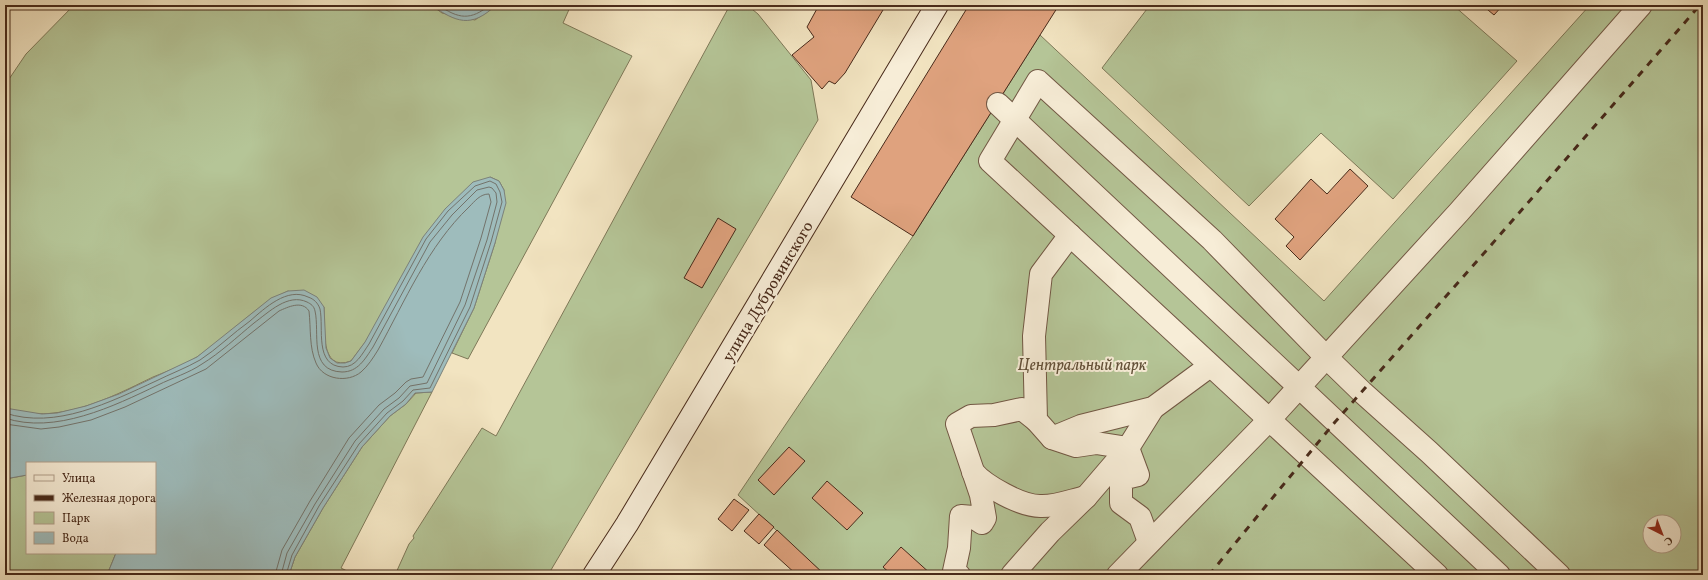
<svg xmlns="http://www.w3.org/2000/svg" width="1708" height="580" font-family="Vollkorn,serif">
  <style>
    .green { fill: #b5c597; stroke: #7e7858; fill-rule: evenodd }
    .water { fill: #9ebcbc; stroke: #7c827b }
    .lines { fill: none; stroke-linecap: round; stroke-linejoin: round }
    .shore { stroke: #73736b; stroke-width: 1 }
    .building { fill: #dfa27e; stroke: #482a1a }
    .street-casing { stroke: #725844; stroke-width: 24 }
    .secondary-casing { stroke: #482a1a; stroke-width: 24 }
    .street { stroke: #f7edd7; stroke-width: 22 }
    .secondary { stroke: #f7edd7; stroke-width: 22 }
    .rail { stroke: #482a1a; stroke-width: 3; stroke-dasharray: 7 7; stroke-linecap: butt }
    .labels { text-anchor: middle; stroke-width: 4; stroke-linejoin: round; paint-order: stroke }
    .street-label { font-size: 16px; fill: #482a1a; stroke: #f7edd7 }
    .park-label { font-size: 16px; font-style: italic; fill: #635139; stroke: #f7edd7 }
  </style>
  <rect width="100%" height="100%" fill="#f2e4c1"/>
  <filter id="stains"><feTurbulence type="fractalNoise" baseFrequency=".005" numOctaves="4"/><feColorMatrix values="0 0 0 0 .2 0 0 0 0 .09 0 0 0 0 .02 0 0 0 .5 -.17"/></filter>
  <radialGradient id="worn" r=".72"><stop offset=".6" stop-color="#630" stop-opacity="0"/><stop offset="1" stop-color="#630" stop-opacity=".3"/></radialGradient>
  <!-- green -->
  <g class="green">
    <path d="M 74,5 L 431,5 L 442,13 L 475,20 L 496,5 L 571,5 L 563,23 L 632,56 L 468,359 L 452,353 L 474,308 L 495,243 L 504,190 L 499,181 L 490,177 L 351,361 C 319,373 325,326 324,307 L 288,291 C 253,307 229,336 197,357 C 184,365 168,371 153,377 C 108,399 56,426 5,408 L 5,85 L 26,54 Z"/>
    <path d="M 730,5 L 747,5 L 758,14 L 811,80 L 818,120 L 548,575 L 395,575 L 409,544 L 414,538 L 413,536 L 482,428 L 496,436 Z"/>
    <path d="M 1150,5 L 1453,5 L 1517,61 L 1393,199 L 1321,133 L 1249,206 L 1102,68 Z"/>
    <path d="M 1590,5 L 1703,5 L 1703,575 L 825,575 L 738,495 L 913,236 L 1040,35 L 1324,301 ZM 1650,522 L 1674,522 L 1674,546 L 1650,546 Z"/>
    <path d="M 432,392 L 341,568 L 353,574 L 352,575 L 289,575 L 295,557 L 323,508 L 362,447 L 390,416 L 406,404 L 416,393 Z"/>
    <path d="M 27,475 L 27,553 L 116,553 L 107,575 L 5,575 L 5,479 Z"/>
  </g>
  <!-- water -->
  <g class="water">
    <path d="M 431,5 L 496,5 C 471,29 456,22 431,5 Z"/>
    <path d="M 490,177 L 499,181 L 504,190 L 506,203 L 495,243 L 474,308 L 432,392 L 415,393 L 406,404 L 390,416 L 362,447 L 323,508 L 295,557 L 289,575 L 107,575 L 116,553 L 155,553 L 155,463 L 27,463 L 27,475 L 5,479 L 5,408 L 42,414 L 57,413 L 86,406 L 119,394 L 197,357 L 271,298 L 288,291 L 304,290 L 317,297 L 324,307 L 326,348 L 330,358 L 337,363 L 345,363 L 351,361 L 365,342 L 423,237 L 445,209 L 473,182 Z"/>
  </g>
  <g class="lines">
    <!-- shore -->
    <g class="shore">
      <path d="M 438,5 C 459,19 470,21 490,5"/>
      <path d="M 5,413 C 56,430 110,402 156,381 C 170,374 186,368 200,360 C 217,349 233,333 250,321 C 265,308 287,287 308,297 C 314,299 318,303 320,309 C 324,328 314,366 343,367 C 356,367 362,354 369,344 L 426,239 L 448,211 L 475,186 L 490,181 L 496,184 L 500,192 L 502,202 L 491,242 L 470,307 L 430,388 L 413,390 L 403,401 L 387,413 L 359,444 L 319,506 L 292,555 L 286,575"/>
      <path d="M 5,418 C 55,435 114,406 158,385 C 172,378 189,373 202,364 C 220,353 237,337 254,323 C 269,312 288,293 307,302 C 311,304 314,306 315,311 C 320,332 308,371 342,372 C 358,372 365,359 373,347 L 430,242 L 452,215 L 477,190 L 489,187 L 492,188 L 496,193 L 497,202 L 487,240 L 465,305 L 427,383 L 410,386 L 399,398 L 384,409 L 355,441 L 315,504 L 287,553 L 281,575"/>
      <path d="M 5,424 L 41,429 L 59,427 L 91,420 L 125,407 L 206,369 L 279,311 C 288,307 302,300 309,311 C 311,329 309,347 316,363 C 323,380 348,383 361,372 C 368,366 373,358 378,350 C 405,301 428,246 469,207 C 475,201 480,194 489,194 L 491,202 L 481,238 L 460,302 L 423,377 L 411,379 L 406,382 L 395,393 L 379,405 L 349,438 L 310,501 L 282,550 L 275,575"/>
    </g>
  </g>
  <!-- building -->
  <g class="building">
    <path d="M 819,5 L 886,5 L 845,73 L 835,84 L 829,81 L 822,89 L 792,55 L 814,37 L 807,27 Z"/>
    <path d="M 969,5 L 1059,5 L 913,236 L 851,197 Z"/>
    <path d="M 1482,5 L 1503,5 L 1494,15 Z"/>
    <path d="M 1350,169 L 1368,186 L 1300,260 L 1286,246 L 1294,237 L 1275,219 L 1311,179 L 1327,194 Z"/>
    <path d="M 718,218 L 736,229 L 702,288 L 684,278 Z"/>
    <path d="M 789,447 L 805,461 L 774,495 L 758,480 Z"/>
    <path d="M 827,481 L 863,513 L 847,530 L 812,498 Z"/>
    <path d="M 734,499 L 749,510 L 732,531 L 718,519 Z"/>
    <path d="M 759,514 L 774,527 L 759,544 L 744,531 Z"/>
    <path d="M 777,530 L 825,575 L 797,575 L 764,545 Z"/>
    <path d="M 901,547 L 932,575 L 892,575 L 883,567 Z"/>
  </g>
  <g class="lines">
    <!-- street casing -->
    <g class="street-casing">
      <g id="street">
        <path d="M 998,104 L 1499,575"/>
        <path d="M 1070,235 L 1041,274 L 1034,336 L 1036,420 L 1052,438 L 1076,446 L 1096,443 L 1128,448 L 1138,475 L 1121,479 L 1121,503 L 1140,517 L 1149,542"/>
        <path d="M 1052,438 L 1081,426 L 1153,408 L 1210,366"/>
        <path d="M 973,472 C 985,486 1021,506 1040,506 C 1055,507 1072,500 1086,497"/>
        <path d="M 959,575 L 954,571 L 959,548 L 961,516 L 973,517 L 982,523 L 985,518 L 981,495 L 957,424 L 971,416 L 994,415 L 1022,409 L 1036,420"/>
        <path d="M 1012,575 L 1050,532 L 1086,497 L 1128,448 L 1153,408"/>
        <path d="M 1118,575 L 1269,420 L 1459,212 L 1641,5"/>
        <path d="M 1437,575 L 990,161 L 1038,81 L 1212,240 L 1326,357 L 1362,392 L 1429,452 L 1559,575"/>
      </g>
    </g>
    <!-- secondary casing -->
    <g class="secondary-casing">
      <path id="secondary" d="M 594,575 L 627,524 L 937,5"/>
    </g>
    <!-- street -->
    <use href="#street" class="street"/>
    <!-- secondary -->
    <use href="#secondary" class="secondary"/>
    <!-- rail -->
    <path class="rail" d="M 1209,575 L 1335,422 L 1492,244 L 1700,5"/>
  </g>
  <g class="labels">
    <!-- street labels -->
    <g class="street-label">
      <text transform="translate(767 291) rotate(-59)" y="6">улица Дубровинского</text>
    </g>
    <!-- park labels -->
    <g class="park-label">
      <text x="1082" y="370">Центральный парк</text>
    </g>
  </g>
  <!-- margin -->
  <rect width="1708" height="580" fill="none" stroke="#f2e4c1" stroke-width="20"/>
  <rect x="6" y="6" width="1696" height="568" fill="none" stroke="#482a1a" stroke-width="2"/>
  <rect x="10" y="10" width="1688" height="560" fill="none" stroke="#482a1a"/>
  <!-- legend -->
  <rect x="26" y="462" width="130" height="92" fill="#f7edd7" stroke="#b19f8b"/>
  <rect x="34" y="475" width="20" height="6" fill="#f7edd7" stroke="#b19f8b"/>
  <text x="62" y="482" font-size="12" fill="#482a1a">Улица</text>
  <rect x="34" y="495" width="20" height="6" fill="#482a1a" stroke="#b19f8b"/>
  <text x="62" y="502" font-size="12" fill="#482a1a">Железная дорога</text>
  <rect x="34" y="512" width="20" height="12" fill="#b5c597" stroke="#b19f8b"/>
  <text x="62" y="522" font-size="12" fill="#482a1a">Парк</text>
  <rect x="34" y="532" width="20" height="12" fill="#9ebcbc" stroke="#b19f8b"/>
  <text x="62" y="542" font-size="12" fill="#482a1a">Вода</text>
  <!-- north arrow -->
  <g transform="translate(1662 534) rotate(138)"><circle r="19" fill="#f7edd7" stroke="#b19f8b"/>
  <path d="M0-3L7 15L0 10L-7 15Z" fill="#8f2418"/>
  <text y="-6" font-size="11" font-weight="bold" text-anchor="middle" fill="#482a1a">С</text>
  </g>
  <rect width="100%" height="100%" filter="url(#stains)"/>
  <rect width="100%" height="100%" fill="url(#worn)"/>
</svg>
